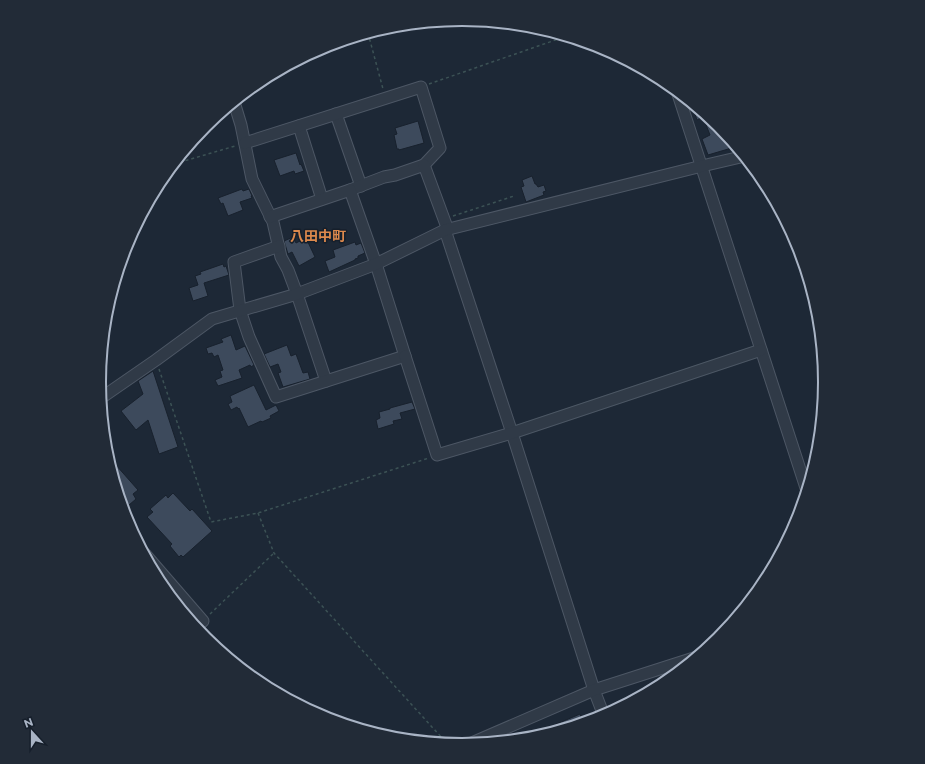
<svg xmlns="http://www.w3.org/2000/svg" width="925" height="764" font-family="Montserrat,'Noto Sans JP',sans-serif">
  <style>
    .building { fill: #3d4a5c; stroke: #18212d }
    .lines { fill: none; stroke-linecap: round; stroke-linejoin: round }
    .minor-casing { stroke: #4d5765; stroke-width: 13 }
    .path { stroke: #3c5255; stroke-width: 1.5; stroke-dasharray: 3 3; stroke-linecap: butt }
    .minor { stroke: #303a47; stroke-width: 11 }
    .labels { text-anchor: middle; stroke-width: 3; stroke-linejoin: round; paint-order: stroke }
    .quarter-label { font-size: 14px; font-weight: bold; fill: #dc894d; stroke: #161f2b }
    .rim { fill: none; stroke: #a9b4c5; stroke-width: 2 }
  </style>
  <rect width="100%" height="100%" fill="#1d2836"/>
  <!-- building -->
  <g class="building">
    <path d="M 691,102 L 719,125 L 733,142 L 735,147 L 708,155 L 702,139 L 710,135 L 703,117 L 697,120 Z"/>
    <path d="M 418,121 L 424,143 L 399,150 L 399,149 L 397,149 L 394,135 L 397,134 L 395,128 Z"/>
    <path d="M 296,153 L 300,165 L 301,164 L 304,171 L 295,174 L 294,171 L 280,176 L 274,160 Z"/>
    <path d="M 532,176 L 535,184 L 536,184 L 538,187 L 544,185 L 546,191 L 543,192 L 544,195 L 526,202 L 521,187 L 524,186 L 522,180 Z"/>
    <path d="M 242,189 L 243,191 L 249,189 L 252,196 L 251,196 L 252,198 L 240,202 L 243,210 L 228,216 L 223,203 L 221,204 L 218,198 Z"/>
    <path d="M 293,237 L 296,243 L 306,238 L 315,257 L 299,266 L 292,252 L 288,254 L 284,241 Z"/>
    <path d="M 355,242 L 356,245 L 361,243 L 365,253 L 358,256 L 358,258 L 355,259 L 355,260 L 329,272 L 325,261 L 335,257 L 333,250 Z"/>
    <path d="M 223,264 L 224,267 L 226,266 L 229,275 L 204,283 L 208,296 L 193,301 L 189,288 L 198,285 L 195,276 L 201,274 L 200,272 Z"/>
    <path d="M 231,335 L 236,350 L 245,346 L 254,365 L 251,367 L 250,365 L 239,370 L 242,378 L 218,386 L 215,380 L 222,377 L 220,371 L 223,370 L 218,355 L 214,357 L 212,353 L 208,354 L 206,348 L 223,342 L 221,339 Z"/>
    <path d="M 287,345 L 291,356 L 296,354 L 303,373 L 308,372 L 310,379 L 283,387 L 278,373 L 281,372 L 278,364 L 270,367 L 264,354 Z"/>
    <path d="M 153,371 L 178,447 L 159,454 L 148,420 L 136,430 L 121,411 L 143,394 L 138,381 Z"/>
    <path d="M 254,385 L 266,410 L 276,405 L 279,411 L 270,416 L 271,418 L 262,422 L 261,421 L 248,427 L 239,408 L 238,409 L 237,407 L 231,410 L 228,404 L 232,402 L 230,396 Z"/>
    <path d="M 412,402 L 415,409 L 400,413 L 402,419 L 393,421 L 394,424 L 378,429 L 376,420 L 380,418 L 379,412 L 390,409 L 390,408 Z"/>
    <path d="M 108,456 L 138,490 L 133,494 L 136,499 L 129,505 L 125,500 L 122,504 Z"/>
    <path d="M 173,493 L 190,511 L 192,509 L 212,531 L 183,557 L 181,555 L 179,557 L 170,546 L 172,544 L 147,517 L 153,512 L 150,509 L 166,495 L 168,498 Z"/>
    <path d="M 580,714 L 583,723 L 549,733 L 547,728 Z"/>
  </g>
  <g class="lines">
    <!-- minor casing -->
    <g class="minor-casing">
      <g id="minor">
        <path d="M 677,91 L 807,491"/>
        <path d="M 234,102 L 241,125 L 252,179 L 273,222 L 281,257 L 288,270 L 297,294 L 326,381"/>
        <path d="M 336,114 L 361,186"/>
        <path d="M 299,126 L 322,199"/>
        <path d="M 245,143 L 421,87 L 440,148 L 424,165 L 395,175 L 384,177 L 350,190"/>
        <path d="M 424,165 L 448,230"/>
        <path d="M 270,217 L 350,190 L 376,264 L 405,356 L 276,397 L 249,337 L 240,310 L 234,262 L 279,246"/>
        <path d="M 445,230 L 512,433 L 594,690 L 604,716"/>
        <path d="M 405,356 L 437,455 L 512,433 L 761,350"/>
        <path d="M 101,398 L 156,360 L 212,319 L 297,294 L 376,264 L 445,230 L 702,166 L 745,156"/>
        <path d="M 145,554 L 203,621 L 196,627"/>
        <path d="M 467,745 L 594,690 L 697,657"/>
      </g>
    </g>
    <!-- path -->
    <g class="path">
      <path d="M 368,33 L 383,89"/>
      <path d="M 429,84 L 567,36"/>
      <path d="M 174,164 L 235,146"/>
      <path d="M 453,216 L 514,196"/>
      <path d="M 159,369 L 211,522 L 258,513 L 429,458"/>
      <path d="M 258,513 L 274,553 L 442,738 L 444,743"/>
      <path d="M 210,614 L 274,553"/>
    </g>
    <!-- minor -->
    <use href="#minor" class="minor"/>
  </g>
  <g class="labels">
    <!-- quarter labels -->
    <g class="quarter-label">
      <text x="318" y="241">八田中町</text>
    </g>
  </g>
  <!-- crop -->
  <path d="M0 0H925V764H0ZM106 382a356 356 0 1 1 712 0a356 356 0 1 1-712 0Z" fill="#222b37" fill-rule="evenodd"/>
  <path class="rim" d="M106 382a356 356 0 1 1 712 0a356 356 0 1 1-712 0Z"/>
  <!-- north arrow -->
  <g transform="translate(32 732) rotate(339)" stroke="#161f2b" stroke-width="3" paint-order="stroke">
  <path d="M0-3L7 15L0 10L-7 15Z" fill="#a9b4c5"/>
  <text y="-6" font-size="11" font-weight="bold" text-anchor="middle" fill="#a9b4c5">N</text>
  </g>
</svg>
